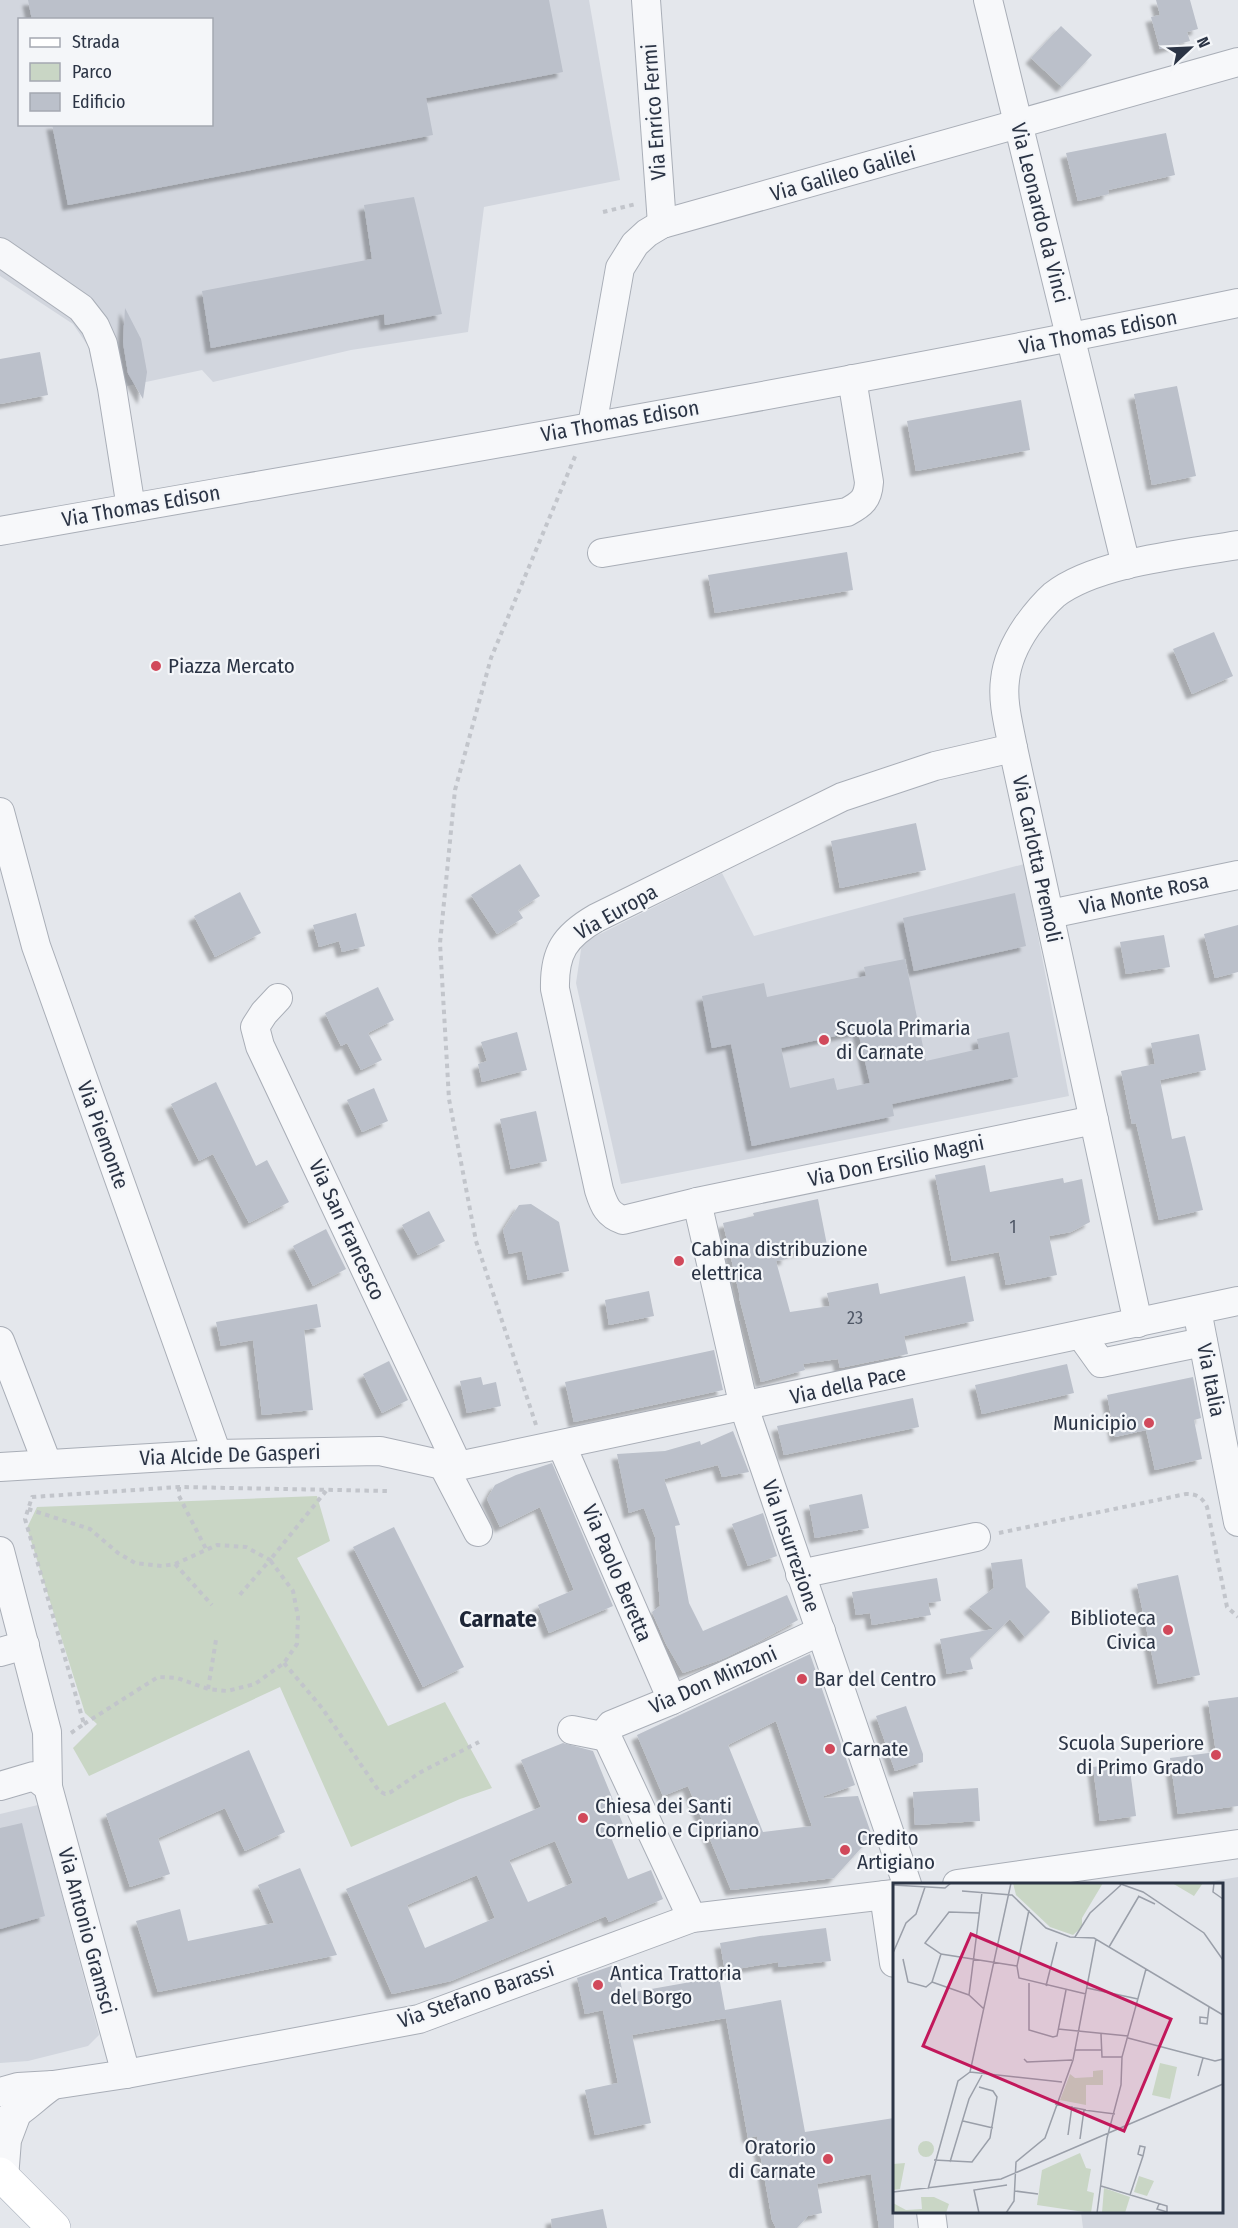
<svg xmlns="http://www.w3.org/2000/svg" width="1238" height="2228" font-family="'Fira Sans Condensed',sans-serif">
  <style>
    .built { fill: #d2d6de; fill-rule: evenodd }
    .green { fill: #c9d6c5 }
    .building { fill: #bbc0ca; fill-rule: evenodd; filter: url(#shadow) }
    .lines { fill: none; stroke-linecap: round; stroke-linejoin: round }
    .minor-casing { stroke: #a9aeb7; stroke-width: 30 }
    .major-casing { stroke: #a3abb8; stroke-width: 34 }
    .path { stroke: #c2c5cb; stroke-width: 4; stroke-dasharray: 4.5 4.5; stroke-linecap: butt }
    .minor { stroke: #f7f8fa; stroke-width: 28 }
    .major { stroke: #fff; stroke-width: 33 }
    .poi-dot { fill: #d1495b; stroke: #f4f6f9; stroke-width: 2 }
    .labels { text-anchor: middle; stroke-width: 4.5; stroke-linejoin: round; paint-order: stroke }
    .number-label { font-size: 18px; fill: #4f5766 }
    .street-label { font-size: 21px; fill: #2b3445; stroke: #f4f6f9 }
    .poi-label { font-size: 21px; fill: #2b3445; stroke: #f4f6f9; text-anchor: start }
    .quarter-label { font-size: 24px; font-weight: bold; fill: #1d2536; stroke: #f4f6f9 }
    .inset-road { fill: none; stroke: #9a9fa9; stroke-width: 1.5 }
    .view { fill: #c2185b; fill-opacity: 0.15; stroke: #c2185b; stroke-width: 3 }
    .inset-edge { fill: none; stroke: #2b3445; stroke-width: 3 }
  </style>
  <defs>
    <filter id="shadow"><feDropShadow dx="-5.5" dy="5.5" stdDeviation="1.5" flood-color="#0004"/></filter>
  </defs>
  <rect width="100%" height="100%" fill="#e4e7ec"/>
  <!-- built -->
  <g class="built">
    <path d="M 0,0 L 589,0 L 620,180 L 484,207 L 468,332 L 351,350 L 213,382 L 202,370 L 99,392 L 88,346 L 73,324 L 0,276 ZM 20,20 L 212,20 L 212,124 L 20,124 Z"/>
    <path d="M 1024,864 L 1069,1096 L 621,1184 L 576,983 L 582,943 L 722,873 L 754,936 Z"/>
    <path d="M 38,1805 L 99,2035 L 88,2046 L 28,2061 L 0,2063 L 0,1814 Z"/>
    <path d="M 1238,1877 L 1238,2228 L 1083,2228 L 1081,2212 L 1222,2212 L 1222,1884 L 1195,1884 Z"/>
  </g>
  <!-- green -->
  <path class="green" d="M 317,1496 L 330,1541 L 297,1558 L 388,1726 L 445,1702 L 492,1788 L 460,1799 L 351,1847 L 280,1687 L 89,1776 L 73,1748 L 97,1724 L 85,1713 L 27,1528 L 37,1507 Z"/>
  <!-- building -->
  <g class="building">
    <path d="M 28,0 L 549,0 L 563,72 L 426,98 L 433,135 L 68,205 L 52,124 L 212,124 L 212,20 L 32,20 Z"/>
    <path d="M 1156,0 L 1190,0 L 1198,29 L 1187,32 L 1190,41 L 1160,49 L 1151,17 L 1160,15 Z"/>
    <path d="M 1061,26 L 1092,55 L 1062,87 L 1031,58 Z"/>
    <path d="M 1166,133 L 1175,175 L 1108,190 L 1109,194 L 1078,201 L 1066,153 Z"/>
    <path d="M 414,197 L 442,314 L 385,325 L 384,314 L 211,348 L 202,291 L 372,259 L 364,205 Z"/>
    <path d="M 125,308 L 141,339 L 147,372 L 143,399 L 128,373 L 123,342 Z"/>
    <path d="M 40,352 L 48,395 L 0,404 L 0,359 Z"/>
    <path d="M 1177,386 L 1196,476 L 1152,485 L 1134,394 Z"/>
    <path d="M 1021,400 L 1030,450 L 916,471 L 907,421 Z"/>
    <path d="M 847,552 L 853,590 L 715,613 L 708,575 Z"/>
    <path d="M 1214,632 L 1233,676 L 1192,694 L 1173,649 Z"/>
    <path d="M 916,823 L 926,870 L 840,888 L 831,841 Z"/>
    <path d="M 520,864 L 540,896 L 518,910 L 523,918 L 497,934 L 471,895 Z"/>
    <path d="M 240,892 L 261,933 L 215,957 L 194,916 Z"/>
    <path d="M 1015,893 L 1026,946 L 914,971 L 903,918 Z"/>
    <path d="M 356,913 L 365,946 L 342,952 L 339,941 L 319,947 L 313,925 Z"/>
    <path d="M 1238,925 L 1238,972 L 1215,978 L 1204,934 Z"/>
    <path d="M 1164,935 L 1170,967 L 1126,974 L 1120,942 Z"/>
    <path d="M 905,959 L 926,1061 L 979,1049 L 977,1039 L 1009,1032 L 1018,1077 L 892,1104 L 894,1116 L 752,1146 L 731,1044 L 712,1048 L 702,996 L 764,983 L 767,997 L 866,976 L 864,967 ZM 858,1031 L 870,1083 L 837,1090 L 834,1078 L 790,1088 L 781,1048 Z"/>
    <path d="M 378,987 L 394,1020 L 368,1033 L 382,1060 L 361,1070 L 347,1043 L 341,1046 L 325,1013 Z"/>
    <path d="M 517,1032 L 527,1070 L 482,1082 L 478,1064 L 487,1061 L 481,1042 Z"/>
    <path d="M 1199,1034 L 1206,1070 L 1160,1080 L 1172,1139 L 1185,1136 L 1203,1210 L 1159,1220 L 1136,1123 L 1132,1124 L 1121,1071 L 1155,1064 L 1151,1043 Z"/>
    <path d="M 216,1082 L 256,1166 L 267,1160 L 289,1202 L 249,1223 L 213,1154 L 199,1161 L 171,1104 Z"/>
    <path d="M 374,1088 L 388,1121 L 362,1132 L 347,1100 Z"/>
    <path d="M 536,1111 L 547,1161 L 511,1169 L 500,1119 Z"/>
    <path d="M 985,1165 L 990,1192 L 1063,1178 L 1064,1183 L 1082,1179 L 1090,1222 L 1071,1232 L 1049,1236 L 1057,1275 L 1006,1285 L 999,1252 L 952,1261 L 935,1175 Z"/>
    <path d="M 818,1199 L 827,1245 L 786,1254 L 787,1259 L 776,1261 L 790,1312 L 830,1306 L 827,1293 L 878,1283 L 880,1294 L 965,1276 L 974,1321 L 904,1336 L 908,1354 L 840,1368 L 838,1359 L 803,1364 L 805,1370 L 761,1382 L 739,1297 L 740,1297 L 723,1223 L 754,1216 L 753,1213 Z"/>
    <path d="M 531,1204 L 559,1222 L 569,1271 L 528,1280 L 522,1251 L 509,1254 L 503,1230 L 519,1205 Z"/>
    <path d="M 429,1211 L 445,1241 L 418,1255 L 402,1225 Z"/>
    <path d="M 326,1229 L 346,1269 L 313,1286 L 293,1246 Z"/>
    <path d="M 649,1291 L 654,1316 L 609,1325 L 605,1300 Z"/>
    <path d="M 317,1304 L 321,1327 L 304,1330 L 313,1410 L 262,1415 L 253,1340 L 221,1346 L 216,1322 Z"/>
    <path d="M 714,1350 L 723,1390 L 574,1422 L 565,1382 Z"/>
    <path d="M 389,1361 L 408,1400 L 382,1413 L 363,1374 Z"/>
    <path d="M 1067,1364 L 1074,1393 L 982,1414 L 975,1385 Z"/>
    <path d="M 481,1377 L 483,1385 L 496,1382 L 501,1406 L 467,1413 L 460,1381 Z"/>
    <path d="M 1193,1377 L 1201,1418 L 1194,1420 L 1202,1459 L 1155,1470 L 1146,1430 L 1115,1437 L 1107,1395 Z"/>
    <path d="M 913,1398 L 919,1427 L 784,1455 L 777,1426 Z"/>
    <path d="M 733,1431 L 749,1472 L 722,1477 L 718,1465 L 664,1479 L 680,1525 L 675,1526 L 689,1603 L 703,1631 L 787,1595 L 798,1620 L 756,1643 L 720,1660 L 683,1673 L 666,1644 L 652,1612 L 660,1606 L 655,1537 L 644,1508 L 629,1513 L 617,1454 L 665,1451 L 700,1441 L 701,1445 Z"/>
    <path d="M 552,1463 L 613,1606 L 549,1633 L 538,1605 L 574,1590 L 540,1507 L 500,1527 L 487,1499 L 495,1485 L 516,1475 Z"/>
    <path d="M 862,1494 L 869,1528 L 815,1538 L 809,1505 Z"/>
    <path d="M 763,1513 L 777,1556 L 748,1566 L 732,1524 Z"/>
    <path d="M 394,1527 L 464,1667 L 423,1687 L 353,1547 Z"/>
    <path d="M 1022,1559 L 1026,1587 L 1050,1612 L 1025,1637 L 1010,1619 L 970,1658 L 973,1669 L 947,1674 L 940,1639 L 993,1629 L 969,1607 L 994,1588 L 991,1563 Z"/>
    <path d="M 1178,1575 L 1200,1675 L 1158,1684 L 1137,1584 Z"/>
    <path d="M 937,1578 L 941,1601 L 928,1603 L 931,1615 L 872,1625 L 870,1613 L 856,1615 L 852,1592 Z"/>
    <path d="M 810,1654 L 855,1785 L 824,1796 L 824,1798 L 858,1796 L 872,1836 L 834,1878 L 731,1890 L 688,1786 L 663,1796 L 637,1735 ZM 776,1721 L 812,1826 L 763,1832 L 728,1745 Z"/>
    <path d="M 1238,1697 L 1238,1806 L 1178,1814 L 1170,1758 L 1216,1752 L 1208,1701 Z"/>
    <path d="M 906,1706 L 923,1754 L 923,1762 L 895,1771 L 876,1716 Z"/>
    <path d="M 563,1743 L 593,1751 L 625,1829 L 610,1835 L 628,1879 L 651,1870 L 663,1899 L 609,1922 L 606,1916 L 451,1981 L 392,1994 L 346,1889 L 541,1807 L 521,1760 ZM 555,1841 L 573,1883 L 528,1902 L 509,1860 ZM 477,1875 L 495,1918 L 425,1948 L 407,1905 Z"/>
    <path d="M 249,1750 L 285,1832 L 245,1851 L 225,1808 L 158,1838 L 170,1874 L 130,1887 L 106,1814 Z"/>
    <path d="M 1129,1762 L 1136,1816 L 1100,1821 L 1093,1767 Z"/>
    <path d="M 978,1788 L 980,1821 L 915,1825 L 913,1792 Z"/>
    <path d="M 22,1823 L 45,1916 L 0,1929 L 0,1828 Z"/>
    <path d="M 300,1868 L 337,1955 L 158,1992 L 136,1921 L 180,1909 L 188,1941 L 274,1923 L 258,1885 Z"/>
    <path d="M 826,1928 L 831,1961 L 778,1967 L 778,1962 L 725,1971 L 720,1943 L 760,1936 Z"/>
    <path d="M 617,1964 L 623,1994 L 719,1977 L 725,2010 L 781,2000 L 805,2132 L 894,2118 L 894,2228 L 879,2228 L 871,2174 L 817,2184 L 822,2213 L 808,2216 L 797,2228 L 776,2228 L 772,2220 L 757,2136 L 748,2138 L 726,2018 L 632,2035 L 651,2123 L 595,2135 L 585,2090 L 618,2083 L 603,2010 L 585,2014 L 577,1978 Z"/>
    <path d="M 603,2209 L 607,2228 L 552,2228 L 551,2219 Z"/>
  </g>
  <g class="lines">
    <!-- minor casing -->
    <g class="minor-casing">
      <g id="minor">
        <path d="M 646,0 L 662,224"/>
        <path d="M 988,0 L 1126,565"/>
        <path d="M 0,252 L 81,308 L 95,326 L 103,344 L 112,388 L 131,508"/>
        <path d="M 592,426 L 620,268 L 635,244 L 647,233 L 662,224 L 1238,62"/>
        <path d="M 0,531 C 413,458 827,389 1238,303"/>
        <path d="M 602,553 L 847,512 C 862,504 868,499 869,482 L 852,379"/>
        <path d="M 1013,748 L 935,766 L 842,797 L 596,918 C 565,936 554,952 555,989 L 599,1190 C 604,1206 608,1215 623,1220 L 697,1202 L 1094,1120"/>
        <path d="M 0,812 L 36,946 L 217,1454"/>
        <path d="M 1050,914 L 1238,875"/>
        <path d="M 278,998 L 264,1013 L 255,1027 L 260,1046 L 458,1466"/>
        <path d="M 697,1202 L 744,1407 L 907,1884"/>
        <path d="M 1197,1310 L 1238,1522"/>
        <path d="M 1138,1323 L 1013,748 C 1009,726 1002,702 1005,680 C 1007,660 1016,642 1027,626 C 1035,615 1044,604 1054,595 C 1096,562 1186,554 1238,545"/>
        <path d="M 1081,1335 L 1101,1363 L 1203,1342"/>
        <path d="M 0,1341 L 47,1463"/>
        <path d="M 562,1446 L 672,1700"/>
        <path d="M 443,1465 L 478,1532"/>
        <path d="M 0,1467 L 217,1454 L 380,1451 L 443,1465 L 458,1466 L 1238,1301"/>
        <path d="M 0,1551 L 47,1732 L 48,1787"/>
        <path d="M 800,1574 L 976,1537"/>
        <path d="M 0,1652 L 25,1645"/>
        <path d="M 572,1730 L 607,1737"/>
        <path d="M 0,1786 L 34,1776 L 48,1787 L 126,2074"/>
        <path d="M 957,1884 L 1238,1844"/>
        <path d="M 884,1895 L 894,1963"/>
        <path d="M 692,1918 L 607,1737 L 607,1730 L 611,1725 L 672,1700 L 821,1631"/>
        <path d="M 0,2092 L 18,2087 L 53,2085 L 126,2074 L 419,2019 L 692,1918 L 894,1894"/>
        <path d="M 0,2122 C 21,2114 34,2098 53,2085"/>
        <path d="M 4,2178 L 7,2140 L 16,2116"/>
        <path d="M 931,2212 L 933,2228"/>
      </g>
    </g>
    <!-- major casing -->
    <g class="major-casing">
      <path id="major" d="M 0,2174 L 54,2228"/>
    </g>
    <!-- path -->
    <g class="path">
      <path d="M 603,212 L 636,204"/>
      <path d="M 536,1425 L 476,1241 L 449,1099 L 440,943 L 455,790 L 491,658 L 576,454"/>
      <path d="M 179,1487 L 179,1496 L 206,1549"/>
      <path d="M 28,1509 L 90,1529 L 118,1553 L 135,1563 L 162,1566 L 175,1564 L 217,1545 L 246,1547 L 270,1560 L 237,1598"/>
      <path d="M 999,1533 L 1186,1494 C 1197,1494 1202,1497 1207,1507 L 1227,1607 L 1238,1617"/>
      <path d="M 175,1564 L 212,1605"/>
      <path d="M 284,1663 L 322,1708 L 379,1791 L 385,1794 L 391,1792 L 421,1772 L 479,1742"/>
      <path d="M 208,1689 L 216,1640"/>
      <path d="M 84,1724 L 158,1677 L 177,1678 L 208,1689 L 227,1691 L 255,1684 L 284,1663 L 297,1644 L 298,1617 L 293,1591 L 270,1560 L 326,1491"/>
      <path d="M 71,1733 L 84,1724 L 25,1519 L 32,1497 L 179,1487 L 388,1491"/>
    </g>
    <!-- minor -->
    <use href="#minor" class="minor"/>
    <!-- major -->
    <use href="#major" class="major"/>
  </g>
  <!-- markers -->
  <g class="poi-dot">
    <circle cx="156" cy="666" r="6"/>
    <circle cx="824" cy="1040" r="6"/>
    <circle cx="679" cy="1261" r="6"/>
    <circle cx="1149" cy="1423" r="6"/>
    <circle cx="1168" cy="1630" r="6"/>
    <circle cx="802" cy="1679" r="6"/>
    <circle cx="830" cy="1749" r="6"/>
    <circle cx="1216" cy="1755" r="6"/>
    <circle cx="583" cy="1818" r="6"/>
    <circle cx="845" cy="1850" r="6"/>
    <circle cx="598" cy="1985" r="6"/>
    <circle cx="828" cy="2159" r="6"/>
  </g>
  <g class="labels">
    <!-- number labels -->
    <g class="number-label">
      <text x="1013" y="1233">1</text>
      <text x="855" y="1324">23</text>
    </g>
    <!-- street labels -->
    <g class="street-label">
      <text transform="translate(654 112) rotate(-94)" y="7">Via Enrico Fermi</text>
      <text transform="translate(843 174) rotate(-16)" y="7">Via Galileo Galilei</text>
      <text transform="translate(1040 213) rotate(76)" y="7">Via Leonardo da Vinci</text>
      <text transform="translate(1098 332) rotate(-11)" y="7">Via Thomas Edison</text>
      <text transform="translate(620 421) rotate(-10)" y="7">Via Thomas Edison</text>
      <text transform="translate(141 506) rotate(-10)" y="7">Via Thomas Edison</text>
      <text transform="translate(1037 859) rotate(78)" y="7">Via Carlotta Premoli</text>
      <text transform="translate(1144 894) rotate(-12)" y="7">Via Monte Rosa</text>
      <text transform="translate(616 912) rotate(-29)" y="7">Via Europa</text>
      <text transform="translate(103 1135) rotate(70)" y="7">Via Piemonte</text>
      <text transform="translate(896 1161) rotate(-12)" y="7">Via Don Ersilio Magni</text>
      <text transform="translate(347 1230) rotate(65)" y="7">Via San Francesco</text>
      <text transform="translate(1211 1380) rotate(79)" y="7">Via Italia</text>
      <text transform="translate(848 1385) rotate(-12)" y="7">Via della Pace</text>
      <text transform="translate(230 1455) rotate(-2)" y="7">Via Alcide De Gasperi</text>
      <text transform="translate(791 1546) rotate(71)" y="7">Via Insurrezione</text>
      <text transform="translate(617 1573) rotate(67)" y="7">Via Paolo Beretta</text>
      <text transform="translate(713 1680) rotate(-24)" y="7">Via Don Minzoni</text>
      <text transform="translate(87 1931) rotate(75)" y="7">Via Antonio Gramsci</text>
      <text transform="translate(476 1995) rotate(-19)" y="7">Via Stefano Barassi</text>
    </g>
    <!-- poi labels -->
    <g class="poi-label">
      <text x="168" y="673">Piazza Mercato</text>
      <text x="836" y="1035">Scuola Primaria<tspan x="836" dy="24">di Carnate</tspan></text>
      <text x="691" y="1256">Cabina distribuzione<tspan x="691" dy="24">elettrica</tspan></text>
      <text x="1137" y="1430" text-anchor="end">Municipio</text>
      <text x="1156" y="1625" text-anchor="end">Biblioteca<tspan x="1156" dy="24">Civica</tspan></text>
      <text x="814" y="1686">Bar del Centro</text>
      <text x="1204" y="1750" text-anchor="end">Scuola Superiore<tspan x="1204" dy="24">di Primo Grado</tspan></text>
      <text x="842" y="1756">Carnate</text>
      <text x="595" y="1813">Chiesa dei Santi<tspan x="595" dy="24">Cornelio e Cipriano</tspan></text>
      <text x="857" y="1845">Credito<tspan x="857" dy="24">Artigiano</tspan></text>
      <text x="610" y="1980">Antica Trattoria<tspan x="610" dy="24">del Borgo</tspan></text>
      <text x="816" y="2154" text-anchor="end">Oratorio<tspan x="816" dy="24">di Carnate</tspan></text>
    </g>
    <!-- quarter labels -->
    <g class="quarter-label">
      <text x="498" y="1627">Carnate</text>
    </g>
  </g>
  <!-- overview -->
  <g transform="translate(893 1883)">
    <rect width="330" height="330" fill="#e4e7ec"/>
    <path d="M 120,0 L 210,0 L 189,35 L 189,44 L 180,52 L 157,44 L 123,12 ZM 279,0 L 310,0 L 301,13 ZM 267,180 L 284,184 L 277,216 L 259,212 ZM 210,187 L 210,202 L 193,202 L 193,222 L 167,217 L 177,191 L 182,195 L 200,194 L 200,188 ZM25 266a8 8 0 1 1 16 0a8 8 0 1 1-16 0ZM 187,270 L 193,285 L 198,286 L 194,308 L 201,310 L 198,330 L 144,322 L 149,287 ZM 12,280 L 7,306 L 0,307 L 0,281 ZM 246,293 L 261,298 L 254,313 L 241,309 ZM 211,305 L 237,314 L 232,330 L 209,330 ZM 28,314 L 41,314 L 56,321 L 53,330 L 0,330 L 0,320 L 13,327 L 29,326 Z" fill="#c9d6c5"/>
    <path class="inset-road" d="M 225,0 L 250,9 L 311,50 L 330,77M 321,0 L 320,9 L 330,16M 0,2 L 52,5 L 58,0M 69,8 L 119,12 L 153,45 L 177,54 L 201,55 L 330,132M 89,9 L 76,112 L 91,126M 245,13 L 262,21M 136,27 L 124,83 L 126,95 L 193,111M 86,30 L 56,29 L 32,60 L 48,71 L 124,83M 182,54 L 197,30 L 228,2M 216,64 L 246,13M 0,70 L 13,40 L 23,31 L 32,4M 10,76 L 15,99 L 33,104 L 39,99 L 48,71M 39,99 L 76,112M 136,100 L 136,147 L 160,154 L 164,153 L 173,107M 153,103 L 164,59M 194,105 L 245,116M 315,135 L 307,134 L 307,140 L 314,141 L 316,124M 165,146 L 235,153M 208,151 L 209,174 L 229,174M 235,155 L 322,178 L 330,176M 182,167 L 209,167M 131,176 L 134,179 L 179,177M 77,189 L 118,0M 77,189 L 169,199M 305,193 L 310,175M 162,221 L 193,227M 70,238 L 100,245M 175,252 L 179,223M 187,256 L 191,227 L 222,231M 41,277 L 79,279 L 97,255 L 104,214 L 100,208 L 86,204M 57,279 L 76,216 L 89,192M 208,303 L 274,323 L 274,329 L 264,326 L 266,321M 35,306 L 65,198 L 77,189M 122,308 L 145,311M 0,309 L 108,296 L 330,201M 237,312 L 250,273 L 252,264 L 247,263 L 245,271 L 250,273M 86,330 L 81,307 L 114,302M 113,330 L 121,318 L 123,279 L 152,255 L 180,177 L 203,56M 204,330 L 214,255 L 228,202 L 229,174 L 253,86"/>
    <path class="view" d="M 78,51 L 278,136 L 231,248 L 30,163 Z"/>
    <rect width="330" height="330" class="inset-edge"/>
  </g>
  <!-- legend -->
  <rect x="18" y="18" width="195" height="108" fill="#f4f6f9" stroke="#a4a8b1" stroke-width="1.5"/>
  <rect x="30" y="38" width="30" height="9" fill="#ffffff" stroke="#a4a8b1" stroke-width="1.5"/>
  <text x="72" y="48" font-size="18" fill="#2b3445">Strada</text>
  <rect x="30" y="63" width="30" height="18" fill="#c9d6c5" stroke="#a4a8b1" stroke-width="1.5"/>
  <text x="72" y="78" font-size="18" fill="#2b3445">Parco</text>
  <rect x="30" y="93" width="30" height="18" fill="#bbc0ca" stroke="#a4a8b1" stroke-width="1.5"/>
  <text x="72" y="108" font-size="18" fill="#2b3445">Edificio</text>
  <!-- north arrow -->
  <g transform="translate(1190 48) rotate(67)" stroke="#f4f6f9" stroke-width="4.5" paint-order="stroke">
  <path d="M0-4.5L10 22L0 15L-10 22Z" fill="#2b3445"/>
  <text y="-9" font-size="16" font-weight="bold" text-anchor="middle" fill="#2b3445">N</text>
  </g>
</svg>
